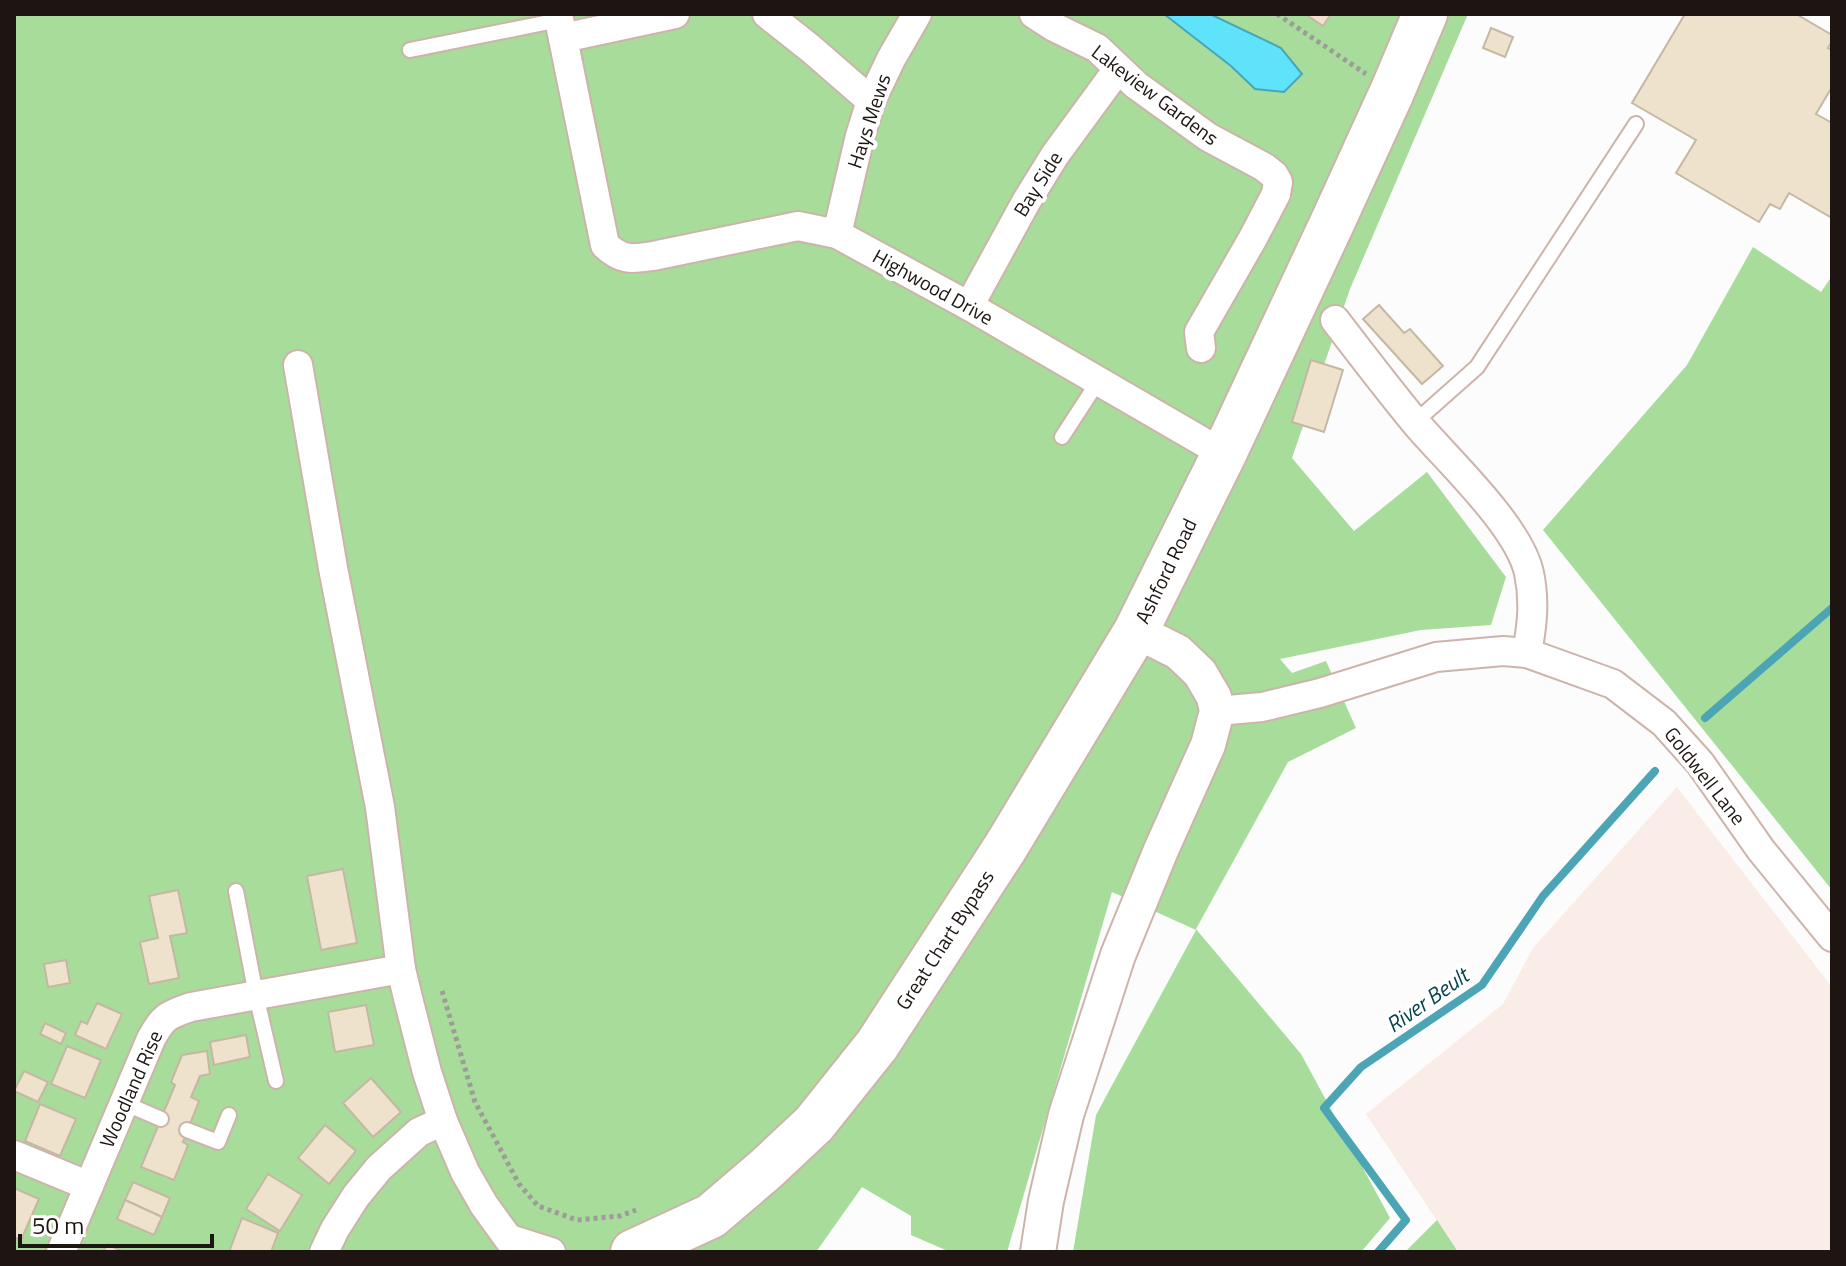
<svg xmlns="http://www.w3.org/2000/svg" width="1846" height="1266" font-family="'Titillium Web',sans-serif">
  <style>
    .built { fill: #faece7 }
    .green { fill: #a7dc9a }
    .water { fill: #5fe3fa; stroke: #4ca5b4; stroke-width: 2 }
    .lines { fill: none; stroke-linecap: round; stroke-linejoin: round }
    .stream { stroke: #4ca5b4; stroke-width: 8 }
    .building { fill: #efe2cc; stroke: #c5b8a3; stroke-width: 2 }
    .service-casing { stroke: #cdb4aa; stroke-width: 18 }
    .minor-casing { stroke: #cdb4aa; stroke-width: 32 }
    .tertiary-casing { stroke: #cdb4aa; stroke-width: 38 }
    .primary-casing { stroke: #cdb4aa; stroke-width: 48 }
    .path { stroke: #9f9b9a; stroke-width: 5; stroke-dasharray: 4 4; stroke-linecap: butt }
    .service { stroke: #fff; stroke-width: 14 }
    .minor { stroke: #fff; stroke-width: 28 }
    .tertiary { stroke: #fff; stroke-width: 34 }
    .primary { stroke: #fff; stroke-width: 44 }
    .labels { text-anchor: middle; stroke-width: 8; stroke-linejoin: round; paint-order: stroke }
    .street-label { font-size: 20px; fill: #1e1512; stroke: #fff }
    .water-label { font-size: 22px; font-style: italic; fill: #06444e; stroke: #fff }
  </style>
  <rect width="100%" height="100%" fill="#fcfcfc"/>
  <!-- built -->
  <path class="built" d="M 1677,787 L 1832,987 L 1832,1252 L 1458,1252 L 1366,1114 L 1503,1004 L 1533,948 Z"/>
  <!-- green -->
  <g class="green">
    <path d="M 14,14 L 1468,14 L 1350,289 L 1292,458 L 1354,531 L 1427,472 L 1506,577 L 1491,625 L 1421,630 L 1280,659 L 1292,673 L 1326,661 L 1356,728 L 1288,762 L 1196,929 L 1301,1054 L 1390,1218 L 1361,1252 L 1073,1252 L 1096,1115 L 1196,930 L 1112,892 L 1007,1252 L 950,1252 L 911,1235 L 911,1216 L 862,1187 L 816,1252 L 14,1252 Z"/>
    <path d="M 1753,247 L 1821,292 L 1832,276 L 1832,890 L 1543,530 L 1687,365 Z"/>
    <path d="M 1437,1220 L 1458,1252 L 1405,1252 Z"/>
  </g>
  <!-- water -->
  <path class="water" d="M 1164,14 L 1210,14 L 1281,48 L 1302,74 L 1284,92 L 1255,89 L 1231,66 Z"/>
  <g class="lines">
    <!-- stream -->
    <g class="stream">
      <path d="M 1705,718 L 1832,608"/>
      <path d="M 1378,1252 L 1406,1220 L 1324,1108 L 1361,1067 L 1482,985 L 1543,896 L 1655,771"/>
    </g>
  </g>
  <!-- building -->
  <g class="building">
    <path d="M 1305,14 L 1331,14 L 1323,26 Z"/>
    <path d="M 1685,14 L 1796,14 L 1832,35 L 1832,41 L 1828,48 L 1832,50 L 1832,87 L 1816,114 L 1832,123 L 1832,218 L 1789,193 L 1780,209 L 1770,204 L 1759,222 L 1676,173 L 1696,140 L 1632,103 Z"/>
    <path d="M 1491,28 L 1513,37 L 1505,57 L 1483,48 Z"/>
    <path d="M 1379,305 L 1404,333 L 1410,329 L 1443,366 L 1422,384 L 1363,319 Z"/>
    <path d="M 1311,360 L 1343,370 L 1324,432 L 1292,422 Z"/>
    <path d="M 343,869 L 357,943 L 321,950 L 307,876 Z"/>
    <path d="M 178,890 L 187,933 L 170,936 L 179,978 L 149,984 L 140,942 L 158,938 L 149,896 Z"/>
    <path d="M 66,960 L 70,983 L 48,987 L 44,964 Z"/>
    <path d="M 97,1003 L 122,1014 L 106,1049 L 75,1035 L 81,1021 L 87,1024 Z"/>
    <path d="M 366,1005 L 374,1045 L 335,1052 L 328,1012 Z"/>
    <path d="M 45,1023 L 66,1033 L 61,1044 L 40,1034 Z"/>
    <path d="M 246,1035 L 250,1057 L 214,1065 L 210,1042 Z"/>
    <path d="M 67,1046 L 101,1060 L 85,1098 L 51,1084 Z"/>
    <path d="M 207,1051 L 210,1074 L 200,1076 L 191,1097 L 199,1101 L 183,1142 L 188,1145 L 174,1180 L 141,1167 L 175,1085 L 171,1082 L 182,1055 Z"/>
    <path d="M 24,1071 L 48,1082 L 38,1102 L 14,1091 Z"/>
    <path d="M 371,1078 L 401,1112 L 373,1137 L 343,1103 Z"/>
    <path d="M 40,1104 L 76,1119 L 60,1156 L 25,1141 Z"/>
    <path d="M 325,1125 L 356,1151 L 329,1184 L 298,1158 Z"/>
    <path d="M 268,1174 L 302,1195 L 280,1231 L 246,1209 Z"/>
    <path d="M 133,1182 L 170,1198 L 162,1217 L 125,1200 Z"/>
    <path d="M 14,1188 L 39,1199 L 21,1240 L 14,1237 Z"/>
    <path d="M 125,1200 L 162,1217 L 154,1235 L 117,1219 Z"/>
    <path d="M 242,1218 L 278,1233 L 271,1252 L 229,1252 Z"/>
    <path d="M 107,1244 L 124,1252 L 103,1252 Z"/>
  </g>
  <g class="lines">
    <!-- service casing -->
    <g class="service-casing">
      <g id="service">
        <path d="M 410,50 L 559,20"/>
        <path d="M 1415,422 L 1477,367 L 1636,124"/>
        <path d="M 1062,437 L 1099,380"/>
        <path d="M 236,891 L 256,995 L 276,1081"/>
        <path d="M 124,1103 L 161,1119"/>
        <path d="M 187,1130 L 218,1142 L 229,1115"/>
      </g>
    </g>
    <!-- minor casing -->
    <g class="minor-casing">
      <g id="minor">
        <path d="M 558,14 L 605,245 C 622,261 632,259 653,256 L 798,226 L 837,234 L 969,306 L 1224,454"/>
        <path d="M 767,14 L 810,48 L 871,101"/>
        <path d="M 1034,14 L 1054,27 L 1097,48 L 1136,85 L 1208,137 L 1264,167 L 1274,175 L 1278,182 L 1276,194 L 1253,238 L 1199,332 L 1201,348"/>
        <path d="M 563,38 L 675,14"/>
        <path d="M 837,234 L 860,136 L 871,101 L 891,59 L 917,14"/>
        <path d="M 969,306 L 1026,202 L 1055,155 L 1118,69"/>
        <path d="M 1335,320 C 1361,354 1387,388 1415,422 C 1447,460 1519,526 1529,573 C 1535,601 1532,626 1527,653"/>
        <path d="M 298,365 L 333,568 L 380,807 L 401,969 L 409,1002 L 427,1072 L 443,1121 L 465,1172 L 484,1205 L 518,1252"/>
        <path d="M 1217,711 L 1262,707 L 1320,693 L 1436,657 L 1503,651 L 1527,653 L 1613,684 L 1664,723 L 1700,763 L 1761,850 L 1832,937"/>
        <path d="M 14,1155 L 89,1186"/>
        <path d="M 510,1239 L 551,1252"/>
        <path d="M 61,1252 L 151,1039 C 163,1017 167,1015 191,1007 L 401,969"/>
        <path d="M 324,1252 L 335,1229 L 356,1196 L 379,1168 L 419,1132 L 443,1121"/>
      </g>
    </g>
    <!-- tertiary casing -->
    <g class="tertiary-casing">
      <path id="tertiary" d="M 1038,1252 L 1046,1201 L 1066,1115 L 1118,955 L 1161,850 L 1208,745 L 1217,711 L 1214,697 L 1200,673 L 1178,652 L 1136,631"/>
    </g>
    <!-- primary casing -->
    <g class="primary-casing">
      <path id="primary" d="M 633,1252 L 711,1216 L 766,1169 L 814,1124 L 877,1045 L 1005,848 L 1136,631 L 1224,454 L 1333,221 L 1392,92 L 1425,14"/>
    </g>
    <!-- path -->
    <g class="path">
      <path d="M 1277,14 L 1366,74"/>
      <path d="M 442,991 L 475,1102 L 519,1184 L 538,1206 L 577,1220 L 620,1216 L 636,1210"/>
    </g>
    <!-- service -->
    <use href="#service" class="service"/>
    <!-- minor -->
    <use href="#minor" class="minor"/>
    <!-- tertiary -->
    <use href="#tertiary" class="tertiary"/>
    <!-- primary -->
    <use href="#primary" class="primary"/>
  </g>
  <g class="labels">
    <!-- street labels -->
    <g class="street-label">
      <text transform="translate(1155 95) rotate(37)" y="7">Lakeview Gardens</text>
      <text transform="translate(869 121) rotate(-72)" y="7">Hays Mews</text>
      <text transform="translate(1038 184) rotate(-58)" y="7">Bay Side</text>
      <text transform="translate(933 287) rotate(29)" y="7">Highwood Drive</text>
      <text transform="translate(1166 571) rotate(-64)" y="7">Ashford Road</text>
      <text transform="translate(1705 776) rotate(52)" y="7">Goldwell Lane</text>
      <text transform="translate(945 940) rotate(-57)" y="7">Great Chart Bypass</text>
      <text transform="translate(131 1089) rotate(-66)" y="7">Woodland Rise</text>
    </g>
    <!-- water labels -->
    <g class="water-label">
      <text transform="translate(1427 1000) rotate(-35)" y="8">River Beult</text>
    </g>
  </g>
  <!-- border -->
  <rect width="1846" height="1266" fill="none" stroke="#1e1512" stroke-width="32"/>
  <!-- scale -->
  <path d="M20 1234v12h192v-12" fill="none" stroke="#1e1512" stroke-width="4"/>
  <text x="32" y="1234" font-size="24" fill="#1e1512" stroke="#ffffff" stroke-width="6" paint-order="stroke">50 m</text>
</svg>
